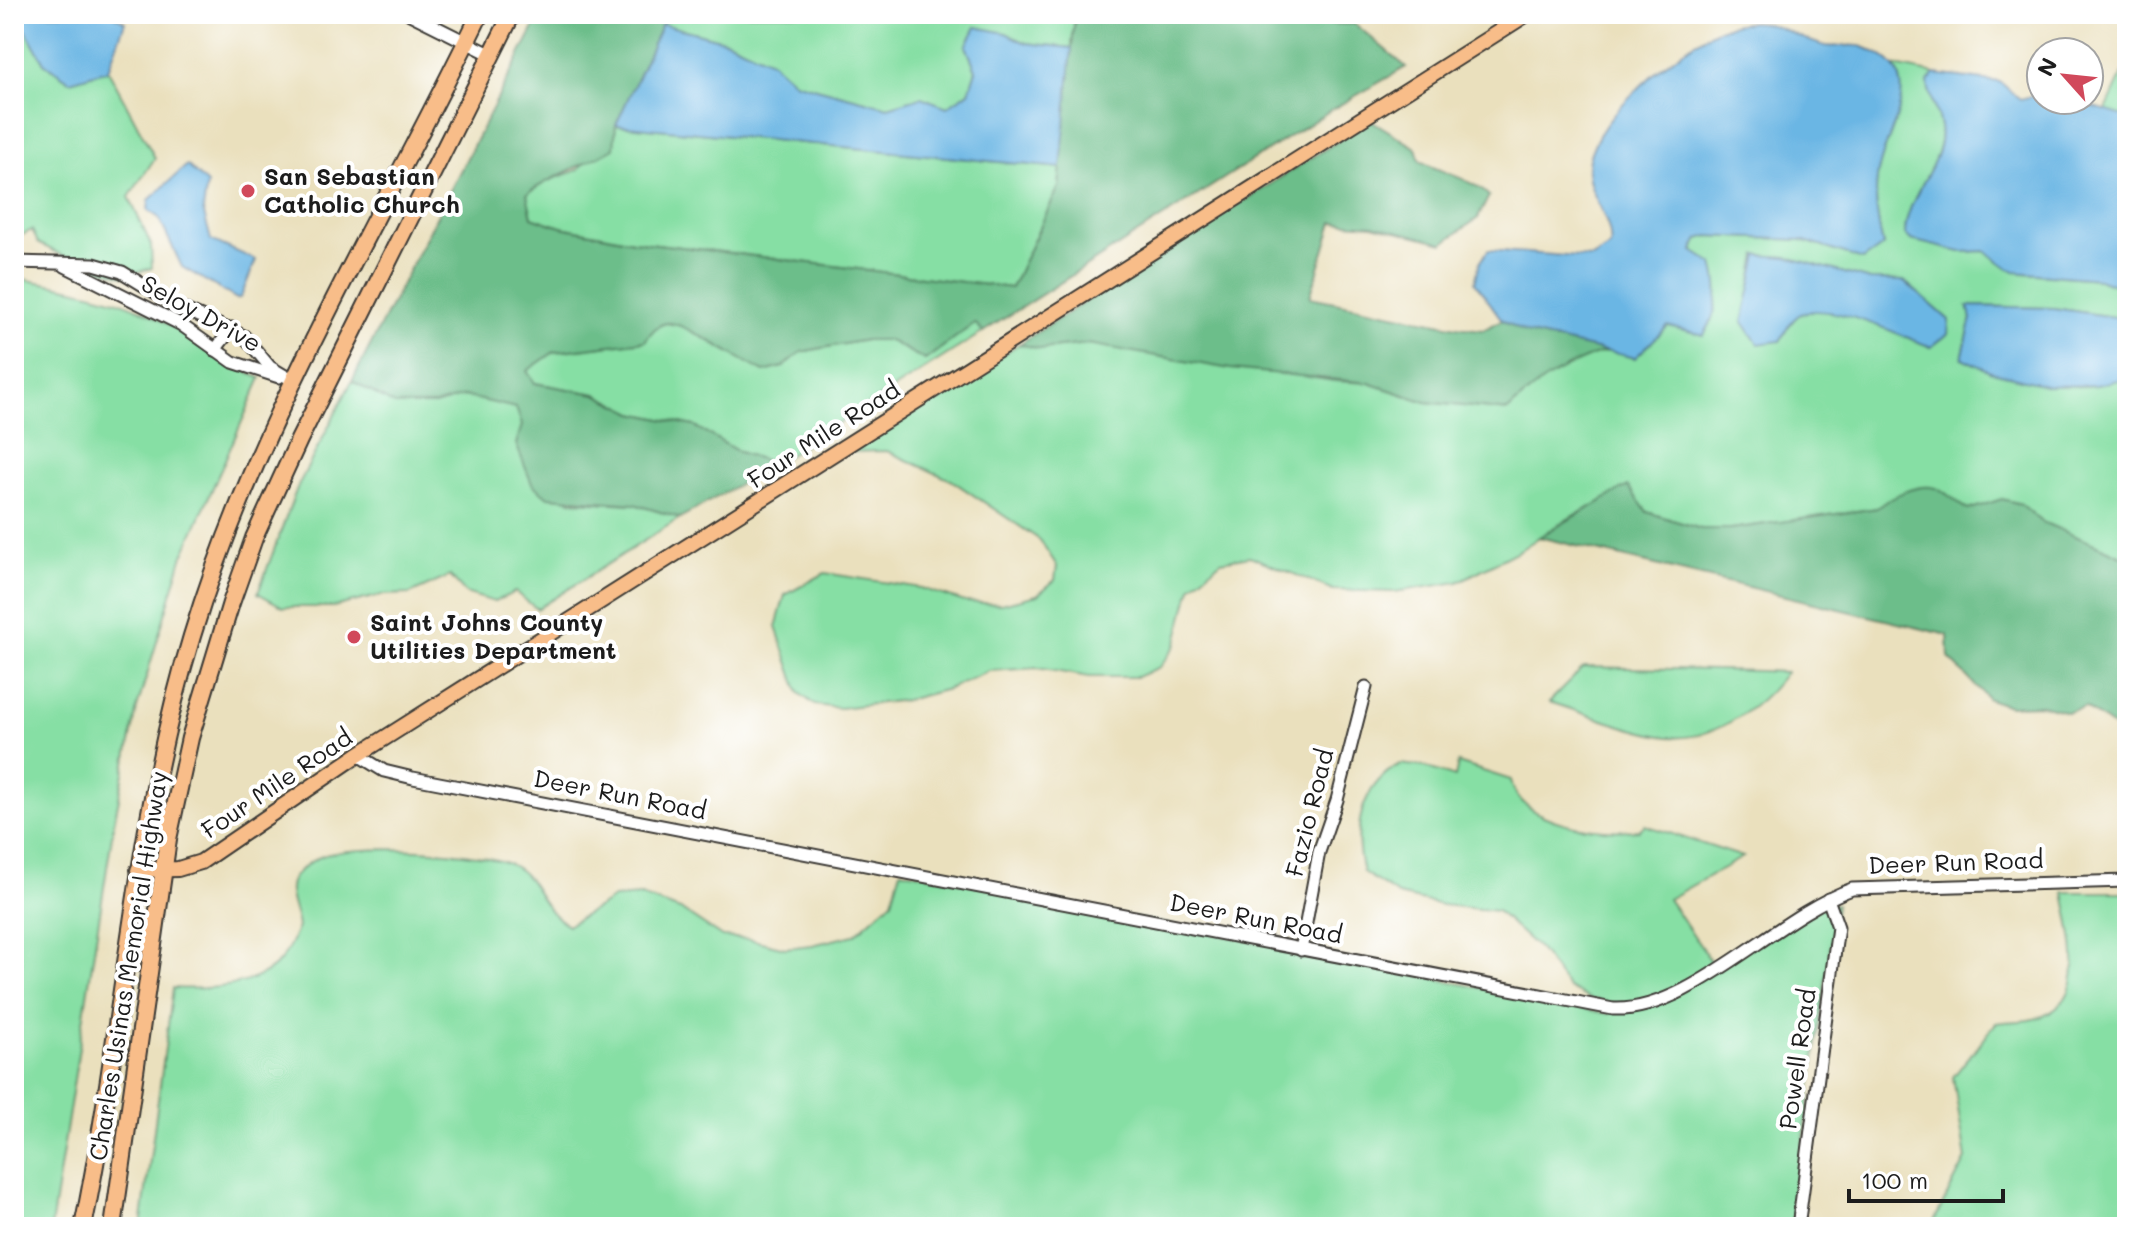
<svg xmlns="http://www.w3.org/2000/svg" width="2141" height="1241" font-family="Mali,sans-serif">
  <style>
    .green { fill: #86dfa4; stroke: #517e60; stroke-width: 2; fill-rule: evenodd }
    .forest { fill: #6cbe8a; stroke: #446d53; stroke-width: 2 }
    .water { fill: #6bb6e4; stroke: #446980; stroke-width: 2 }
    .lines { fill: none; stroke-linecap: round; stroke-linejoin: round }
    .minor-casing { stroke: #3b3934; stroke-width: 15 }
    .major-casing { stroke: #3b3934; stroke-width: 18 }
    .highway-casing { stroke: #3b3934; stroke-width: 20 }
    .minor { stroke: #fff; stroke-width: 11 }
    .major { stroke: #f8bd89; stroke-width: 14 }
    .highway { stroke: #f8bd89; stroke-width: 16 }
    .poi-dot { fill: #d1495b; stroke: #fff; stroke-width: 3 }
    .labels { text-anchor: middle; stroke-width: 8; stroke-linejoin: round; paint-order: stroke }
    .poi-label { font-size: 24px; font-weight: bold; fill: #1c1c1c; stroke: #fff; text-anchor: start }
    .street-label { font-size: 24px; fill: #1c1c1c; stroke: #fff }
  </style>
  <rect width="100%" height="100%" fill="#fff"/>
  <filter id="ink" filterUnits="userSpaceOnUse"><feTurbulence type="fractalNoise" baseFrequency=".0125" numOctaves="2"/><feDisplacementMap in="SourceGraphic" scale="16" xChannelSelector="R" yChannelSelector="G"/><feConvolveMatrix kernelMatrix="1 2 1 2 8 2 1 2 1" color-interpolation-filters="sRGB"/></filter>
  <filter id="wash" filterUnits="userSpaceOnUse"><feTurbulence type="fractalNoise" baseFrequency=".006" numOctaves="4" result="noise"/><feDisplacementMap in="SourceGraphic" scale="32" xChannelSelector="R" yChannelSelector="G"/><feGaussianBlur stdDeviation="1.8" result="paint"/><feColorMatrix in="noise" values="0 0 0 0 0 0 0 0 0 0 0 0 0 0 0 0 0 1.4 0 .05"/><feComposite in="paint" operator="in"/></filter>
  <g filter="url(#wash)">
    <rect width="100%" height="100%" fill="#eae0bd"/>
    <!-- green -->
    <g class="green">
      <path d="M 14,14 L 21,19 L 44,63 L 70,81 L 108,70 L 155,158 L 129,197 L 151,245 L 152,268 L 124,276 L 79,264 L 38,243 L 32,230 L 14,239 Z"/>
      <path d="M 667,14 L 1075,14 L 1072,48 L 1026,43 L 1006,33 L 966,46 L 976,70 L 969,92 L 947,107 L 921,97 L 888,107 L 794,82 L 771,61 L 727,41 L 662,24 Z"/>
      <path d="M 2127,64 L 2127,117 L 2105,112 Z"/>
      <path d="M 1895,66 L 1935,74 L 1928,83 C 1929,104 1944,119 1940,142 C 1934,175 1906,199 1905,234 L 1961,252 L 1985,251 L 2004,265 L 2023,273 L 2099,279 L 2127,290 L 2127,319 L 2054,308 L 1968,306 L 1972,318 L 1962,358 C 2003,374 2052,391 2097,385 C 2107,384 2116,377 2127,378 L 2127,558 L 2042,522 L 2021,504 L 2002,499 L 1968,510 L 1936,488 L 1878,508 L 1845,513 L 1731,529 L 1701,529 L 1647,512 L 1628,487 L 1562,522 L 1520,550 L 1458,582 L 1394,592 L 1333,590 L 1250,556 L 1221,561 L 1191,587 L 1176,645 L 1160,667 L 1137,677 L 1089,677 L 1037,668 L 989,671 L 948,689 L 906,700 L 840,708 L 815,705 L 799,693 L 776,627 L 785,595 L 825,573 L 921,588 L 965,602 L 1001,604 L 1037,595 L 1055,580 L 1057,566 L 1040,540 L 951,480 L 887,451 L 850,452 L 1019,344 L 1041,349 L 1088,344 L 1334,381 L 1369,383 L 1426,402 L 1507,411 C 1534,385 1566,359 1604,352 C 1613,350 1625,356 1635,358 L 1668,326 L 1711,322 C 1718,300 1720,287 1713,265 L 1693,251 L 1699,239 L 1708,236 L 1802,240 L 1863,260 L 1883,245 C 1878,223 1874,201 1877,178 C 1881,142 1915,101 1895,66 ZM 1757,255 L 1786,257 L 1870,280 L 1904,281 L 1949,320 L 1948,334 L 1931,347 C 1903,337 1826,298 1799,315 C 1790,321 1785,332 1780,341 L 1744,322 Z"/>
      <path d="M 616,125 L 1061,168 L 1059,187 L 1011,288 L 633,241 L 561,227 L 532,217 L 526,195 L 542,183 L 578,170 Z"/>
      <path d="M 14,277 C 50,285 92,291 127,304 C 175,322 213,358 261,378 L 182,558 L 137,708 L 114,823 L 51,1227 L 14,1227 Z"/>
      <path d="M 975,322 L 983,332 L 775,464 L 739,452 L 694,426 L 634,413 L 596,394 L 535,383 L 526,371 L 554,352 L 609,345 L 666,323 L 682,326 L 764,372 L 783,367 L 801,352 L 866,340 L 888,340 L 925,360 Z"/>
      <path d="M 352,381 L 395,405 L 434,405 L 464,396 L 517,408 L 522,425 L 570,501 L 634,504 L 680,518 L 537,609 L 515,592 L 494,602 L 465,593 L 450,576 L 410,594 L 382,595 L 333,607 L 283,607 L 258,593 L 297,488 Z"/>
      <path d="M 1584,667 L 1759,671 L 1786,672 C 1759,709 1709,745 1661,736 C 1623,729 1585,713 1549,702 Z"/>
      <path d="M 1458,763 L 1511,780 C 1520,826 1601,833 1639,830 L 1645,825 L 1743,857 L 1668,899 L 1713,964 L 1812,905 L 1836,904 L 1792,1227 L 141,1227 L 173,988 C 208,990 255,988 280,961 C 288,952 293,938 298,927 C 297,914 285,892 292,880 C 296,872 312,860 320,857 C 350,843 487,849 515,867 C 538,881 540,910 568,925 L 614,898 L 641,896 L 683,911 L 722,937 L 749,939 L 785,948 L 812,945 L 854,935 L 892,901 L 901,870 L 1609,1014 L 1618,1004 L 1590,999 L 1568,988 L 1539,949 L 1497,911 L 1442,905 L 1398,895 L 1363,872 C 1352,830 1360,786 1400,764 L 1425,767 L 1455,777 Z"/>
      <path d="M 2064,892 L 2127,892 L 2127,1227 L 1935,1227 L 1932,1225 L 1966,1159 L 1953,1077 L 1996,1023 C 2008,1021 2022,1022 2034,1019 C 2094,1004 2071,935 2064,892 Z"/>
    </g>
    <!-- forest -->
    <g class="forest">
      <path d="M 541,14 L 667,14 L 616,125 L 614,148 C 585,165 553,175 527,194 L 532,217 L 561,227 L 633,241 L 1011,288 L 1059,187 L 1075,14 L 1312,14 L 1332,24 L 1355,24 L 1406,67 L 1331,110 L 983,332 L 975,323 L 925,360 L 888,340 L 866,340 L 801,352 L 783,367 L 764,372 C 745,363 685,323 669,323 C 657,323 651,333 645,341 L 554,352 L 527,371 L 535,383 L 596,394 L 634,413 L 694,426 L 739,452 L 775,464 L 680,518 L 634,504 L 548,497 L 532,484 L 516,444 L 522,425 L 516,408 L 464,396 L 435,405 L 395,405 L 352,381 Z"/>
      <path d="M 1371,120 L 1416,148 L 1420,161 C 1442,173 1471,178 1489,196 L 1478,218 L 1443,243 L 1373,225 L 1333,222 L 1310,297 L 1457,327 L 1483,330 L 1502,320 L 1527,333 L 1606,351 C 1567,364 1537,382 1508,411 L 1426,402 L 1369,383 L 1230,369 L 1088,344 L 1041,349 L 1019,344 Z"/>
      <path d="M 1628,486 L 1647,512 L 1701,529 L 1731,529 L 1877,508 C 1891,496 1917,483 1936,488 C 1947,492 1959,504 1968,510 L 2002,499 L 2021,504 L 2042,522 L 2127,558 L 2127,737 L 2085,707 L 2067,712 L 2042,705 L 2009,706 L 1988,699 L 1949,658 L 1948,635 L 1539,537 Z"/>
    </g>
    <!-- water -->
    <g class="water">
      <path d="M 17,14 L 112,14 L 125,22 L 108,70 L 70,81 L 44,63 Z"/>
      <path d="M 1751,22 C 1779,22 1799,40 1826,46 C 1838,48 1852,43 1863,47 C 1937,73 1883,130 1877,178 C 1874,201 1878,223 1883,246 L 1863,260 L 1802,240 L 1708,236 L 1699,239 L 1693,251 L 1713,264 C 1721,291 1718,311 1704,335 L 1668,326 L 1635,358 L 1527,333 L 1502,320 L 1475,282 L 1480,262 L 1488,250 L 1592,258 L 1610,247 C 1614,222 1590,199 1588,172 C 1584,125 1675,51 1715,31 C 1725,25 1739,24 1751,22 Z"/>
      <path d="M 662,24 L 727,41 L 771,61 L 794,82 L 888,107 L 921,97 L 947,107 L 969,92 L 976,70 L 966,46 L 976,27 L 1006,33 L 1026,43 L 1072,48 L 1061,168 L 616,125 Z"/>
      <path d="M 1935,74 L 2000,82 L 2020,99 L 2041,94 L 2041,100 L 2071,100 L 2127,117 L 2127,290 L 2099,279 L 2014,272 L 1985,251 L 1961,252 L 1911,240 L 1905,234 C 1906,199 1934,175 1940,142 C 1944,119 1929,104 1928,82 Z"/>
      <path d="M 187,165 L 207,184 L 203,210 L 211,240 L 256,260 L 241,297 L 237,299 L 182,267 L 159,218 L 148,210 L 149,200 Z"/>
      <path d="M 1758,255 L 1787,257 L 1870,280 L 1904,281 L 1949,320 L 1948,334 L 1931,347 C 1905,337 1825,299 1799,315 C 1790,321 1785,332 1780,341 L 1758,344 L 1743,322 Z"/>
      <path d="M 1967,306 L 2054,308 L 2127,319 L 2127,378 L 2096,385 L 2049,386 L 1992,372 L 1962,358 L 1972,318 Z"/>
    </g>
  </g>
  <g filter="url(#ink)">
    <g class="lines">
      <!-- minor casing -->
      <g class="minor-casing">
        <g id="minor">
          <path d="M 410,14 L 492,55"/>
          <path d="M 14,262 L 94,264 L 122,272 L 179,307 L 244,336 L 270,367 L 295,382"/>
          <path d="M 65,266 L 180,324 L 233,362 L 279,377"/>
          <path d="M 215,350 L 232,328"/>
          <path d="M 358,755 L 384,771 L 413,778 L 1613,1009 C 1689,1013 1776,916 1852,889 L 2127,881"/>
          <path d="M 1301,950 L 1319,852 L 1337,800 L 1366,687"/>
          <path d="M 1798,1227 L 1838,927 L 1828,899"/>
        </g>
      </g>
      <!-- major casing -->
      <g class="major-casing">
        <path id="major" d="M 138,870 L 178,869 L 201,862 L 358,755 L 1527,14"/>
      </g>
      <!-- highway casing -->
      <g class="highway-casing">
        <g id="highway">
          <path d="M 83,1227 C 124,1030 133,829 192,636 C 258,417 381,219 480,14"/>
          <path d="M 113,1227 L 168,839 L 190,738 L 231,603 L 254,538 L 299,440 L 512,14"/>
        </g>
      </g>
      <!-- minor -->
      <use href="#minor" class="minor"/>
      <!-- major -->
      <use href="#major" class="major"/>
      <!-- highway -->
      <use href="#highway" class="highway"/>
    </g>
  </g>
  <!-- markers -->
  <g class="poi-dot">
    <circle cx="248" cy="191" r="8"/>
    <circle cx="354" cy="637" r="8"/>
  </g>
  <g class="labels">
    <!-- poi labels -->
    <g class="poi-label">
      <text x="264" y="185">San Sebastian<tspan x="264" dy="28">Catholic Church</tspan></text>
      <text x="370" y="631">Saint Johns County<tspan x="370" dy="28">Utilities Department</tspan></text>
    </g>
    <!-- street labels -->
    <g class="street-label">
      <text transform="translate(201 314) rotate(29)" y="8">Seloy Drive</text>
      <text transform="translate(824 435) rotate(-33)" y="8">Four Mile Road</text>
      <text transform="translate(277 784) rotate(-34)" y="8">Four Mile Road</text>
      <text transform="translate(620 795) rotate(11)" y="8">Deer Run Road</text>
      <text transform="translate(1310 813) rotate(-76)" y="8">Fazio Road</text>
      <text transform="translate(1956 863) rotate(-2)" y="8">Deer Run Road</text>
      <text transform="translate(1256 919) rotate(11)" y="8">Deer Run Road</text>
      <text transform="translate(129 966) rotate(-81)" y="8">Charles Usinas Memorial Highway</text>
      <text transform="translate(1798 1059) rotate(-82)" y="8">Powell Road</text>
    </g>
  </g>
  <!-- margin -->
  <rect width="2141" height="1241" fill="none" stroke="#fff" stroke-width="48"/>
  <!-- north arrow -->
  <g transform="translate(2065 76) rotate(297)"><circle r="38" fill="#ffffff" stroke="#a4a4a4" stroke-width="2"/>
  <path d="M0-6L14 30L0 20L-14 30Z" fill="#d1495b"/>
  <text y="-12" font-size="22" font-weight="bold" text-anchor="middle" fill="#1c1c1c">N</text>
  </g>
  <!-- scale -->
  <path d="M1849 1189v12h154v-12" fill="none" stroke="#1c1c1c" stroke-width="4"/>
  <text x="1861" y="1189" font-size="24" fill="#1c1c1c" stroke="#ffffff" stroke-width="6" paint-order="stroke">100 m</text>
</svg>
